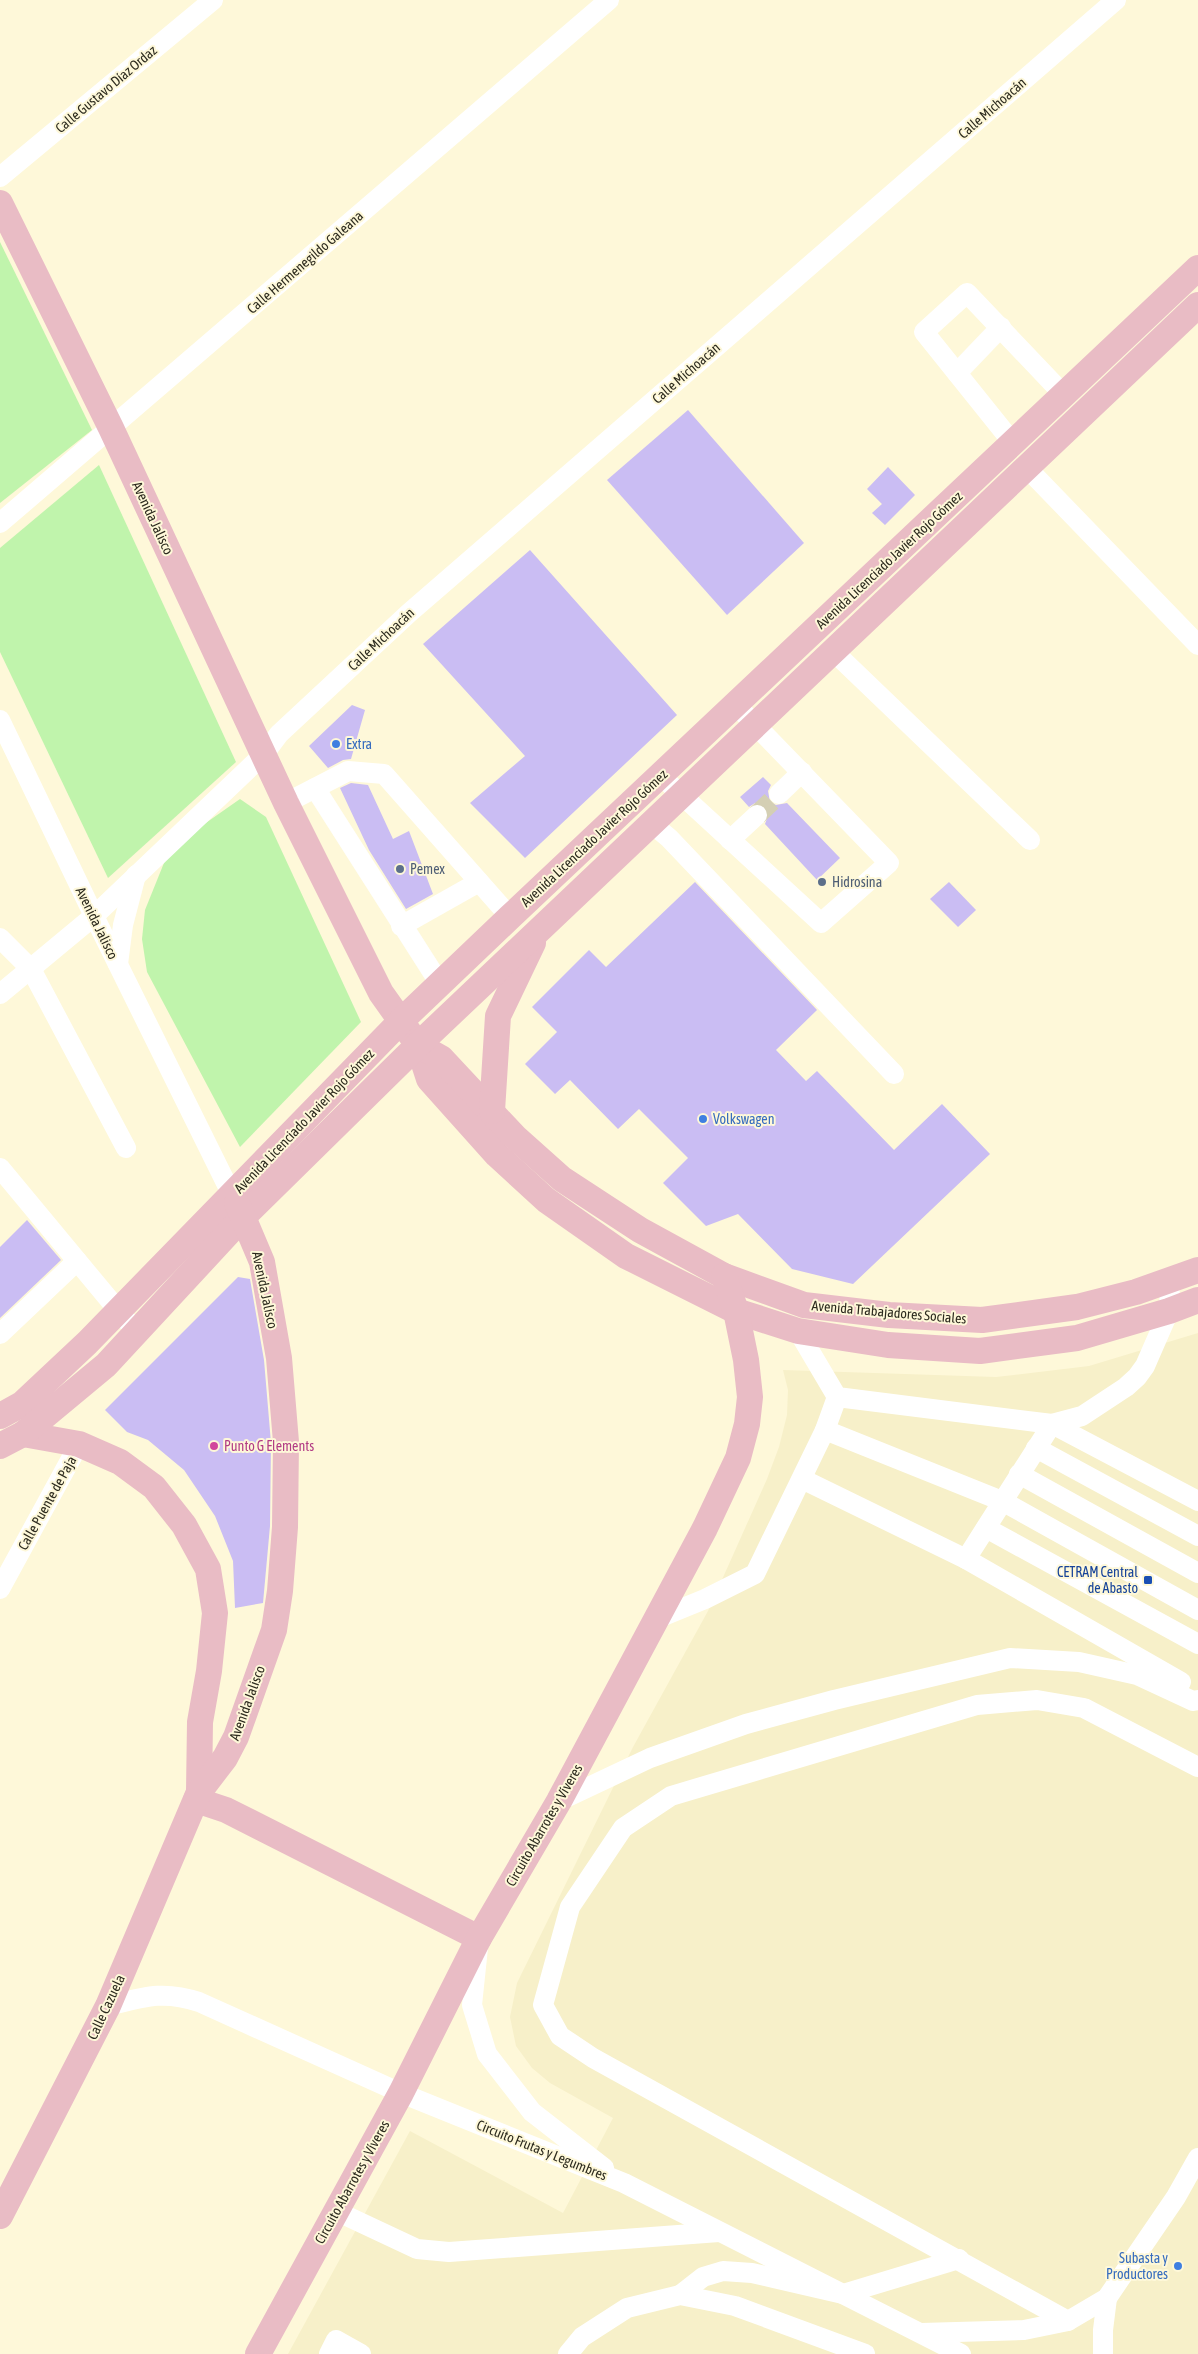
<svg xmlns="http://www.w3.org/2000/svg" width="1198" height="2354" font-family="'Asap Condensed',sans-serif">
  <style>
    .built { fill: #f7f0c9 }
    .green { fill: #c0f4ac }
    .building { fill: #cabdf3 }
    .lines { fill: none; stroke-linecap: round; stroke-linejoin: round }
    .minor-tunnel { stroke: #d4cfb4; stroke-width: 20; stroke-dasharray: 20 10; stroke-linecap: butt }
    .minor { stroke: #fff; stroke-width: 20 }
    .major { stroke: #e9bcc5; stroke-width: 26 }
    .shop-dot { fill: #3f7fe0; stroke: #fef8d9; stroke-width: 2 }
    .service-dot { fill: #5c6f8a; stroke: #fef8d9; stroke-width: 2 }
    .hotel-dot { fill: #d1479c; stroke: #fef8d9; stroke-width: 2 }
    .transit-dot { fill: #1a4fb4; stroke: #fef8d9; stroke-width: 2 }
    .labels { text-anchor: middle; stroke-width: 4; stroke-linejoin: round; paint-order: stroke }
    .street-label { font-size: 14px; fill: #2c2a1e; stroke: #fef8d9 }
    .shop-label { font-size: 14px; fill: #366cbe; stroke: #fef8d9; text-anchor: start }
    .service-label { font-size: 14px; fill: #4e5e75; stroke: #fef8d9; text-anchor: start }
    .hotel-label { font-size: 14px; fill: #b23c85; stroke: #fef8d9; text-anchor: start }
    .transit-label { font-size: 14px; fill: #164399; stroke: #fef8d9; text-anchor: end }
  </style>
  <rect width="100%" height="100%" fill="#fef8d9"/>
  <!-- built -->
  <path class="built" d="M 1198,1333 L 1198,2354 L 288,2354 L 410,2131 L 563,2213 L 613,2118 L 550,2083 L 532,2068 L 516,2046 L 510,2017 L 517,1983 L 633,1747 L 708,1611 L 767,1479 L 779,1447 L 787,1415 L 788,1390 L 783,1370 L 996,1377 L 1089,1366 Z"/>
  <!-- green -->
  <g class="green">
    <path d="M 0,242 L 92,430 L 0,503 Z"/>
    <path d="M 99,465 L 236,762 L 108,878 L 0,652 L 0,548 Z"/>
    <path d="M 240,799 L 266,817 L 361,1022 L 240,1147 L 147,972 L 142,939 L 145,910 L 170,848 Z"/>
  </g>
  <!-- building -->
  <g class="building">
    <path d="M 688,410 L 804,543 L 727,615 L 607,480 Z"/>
    <path d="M 888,467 L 915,495 L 885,525 L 872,513 L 882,504 L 867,489 Z"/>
    <path d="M 530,550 L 677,715 L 525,858 L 470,803 L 525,756 L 423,644 Z"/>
    <path d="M 352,705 L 365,710 L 351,759 L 343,760 L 328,768 L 309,746 Z"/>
    <path d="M 763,777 L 771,785 L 768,791 L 770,802 L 776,805 L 787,803 L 840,858 L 817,880 L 765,824 L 769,813 L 765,807 L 755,803 L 749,807 L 740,797 Z"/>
    <path d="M 351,783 L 368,785 L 393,839 L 409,831 L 433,894 L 406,909 L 369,850 L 340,788 Z"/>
    <path d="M 695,882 L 817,1010 L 776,1050 L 806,1081 L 817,1071 L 894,1150 L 942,1104 L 990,1154 L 853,1284 L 792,1269 L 738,1214 L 706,1226 L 663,1183 L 688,1158 L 639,1109 L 618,1129 L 570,1080 L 555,1094 L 525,1064 L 557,1032 L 532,1007 L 589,950 L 606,967 Z"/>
    <path d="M 949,882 L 976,910 L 958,927 L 930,899 Z"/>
    <path d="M 27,1220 L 61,1260 L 0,1318 L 0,1247 Z"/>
    <path d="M 238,1277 L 250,1279 L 264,1360 L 271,1443 L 270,1526 L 263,1603 L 235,1608 L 233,1561 L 215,1516 L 184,1470 L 148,1440 L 127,1432 L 105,1410 Z"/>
  </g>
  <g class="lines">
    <!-- minor-tunnel -->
    <path class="minor-tunnel" d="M 757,815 L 779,794"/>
    <!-- minor -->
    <g class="minor">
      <path d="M 0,177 L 213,0"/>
      <path d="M 957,373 L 1001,327"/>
      <path d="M 1013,443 L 924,332 L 967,293 L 1064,395"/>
      <path d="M 1026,467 L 1198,645"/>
      <path d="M 0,523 L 609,0"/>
      <path d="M 833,651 L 1030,840"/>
      <path d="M 0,720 L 94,916 L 232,1195"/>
      <path d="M 661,776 L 821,923 L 889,863 L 736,705"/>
      <path d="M 315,788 L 440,984"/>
      <path d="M 779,794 L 802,772"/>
      <path d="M 286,803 L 348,771 L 384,774 L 510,917"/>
      <path d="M 651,823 L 669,838 L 894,1074"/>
      <path d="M 730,840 L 757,815"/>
      <path d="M 401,926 L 479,882"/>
      <path d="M 0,938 L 31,969 L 126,1148"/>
      <path d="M 118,964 L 123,925 L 136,875"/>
      <path d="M 0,994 L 94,916 L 264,754 L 279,734 L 409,613 L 1116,0"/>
      <path d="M 0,1168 L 127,1321"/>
      <path d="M 798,1331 L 837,1397 L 1052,1424 L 1198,1501"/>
      <path d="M 0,1334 L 77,1261"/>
      <path d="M 825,1430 L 1002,1501 L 1198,1610"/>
      <path d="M 1036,1448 L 1198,1536"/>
      <path d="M 1019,1474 L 1198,1573"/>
      <path d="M 802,1479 L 966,1559 L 1181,1682"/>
      <path d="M 986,1528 L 1198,1644"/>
      <path d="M 966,1559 L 1052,1424 L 1082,1416 L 1126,1387 L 1137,1377 L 1145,1366 L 1169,1311 L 1170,1281"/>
      <path d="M 0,1589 L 79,1444"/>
      <path d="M 656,1619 L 705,1599 L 755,1574 L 825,1430 L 837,1397"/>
      <path d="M 559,1801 L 650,1758 L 746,1724 L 834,1700 L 1010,1658 L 1079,1662 L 1137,1675 L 1193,1701 L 1198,1700"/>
      <path d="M 478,1948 L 472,2005 L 487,2054 L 532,2112 L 604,2168"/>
      <path d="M 108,2006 C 144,1997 163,1990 199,2002 L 401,2093 L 624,2183 L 961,2354"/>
      <path d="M 336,2211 L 417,2249 L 449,2252 L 719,2232"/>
      <path d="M 680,2295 L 703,2277 L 723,2271 L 752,2273 L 843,2294 L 959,2259"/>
      <path d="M 1068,2321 L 593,2058 L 560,2036 L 543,2005 L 570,1907 L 623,1828 L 671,1796 L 977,1705 L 1037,1700 L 1084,1708 L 1198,1767"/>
      <path d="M 921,2333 L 1024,2330 L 1068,2321 L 1107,2298 L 1176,2197 L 1198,2158"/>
      <path d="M 329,2354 L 336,2340 L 361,2354"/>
      <path d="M 568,2354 L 582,2337 L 627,2308 L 680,2295 L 735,2306 L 865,2354"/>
      <path d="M 1103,2354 L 1103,2330 L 1107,2298"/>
    </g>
    <!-- major -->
    <g class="major">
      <path d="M 0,203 L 111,428 L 286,803 L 381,993 L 418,1045 L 429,1079 L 497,1155 L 546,1200 L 626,1256 L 736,1311 L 798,1331 L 888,1345 L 980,1351 L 1077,1338 L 1169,1311 L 1198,1300"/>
      <path d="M 418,1045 L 441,1058 L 515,1137 L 562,1179 L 640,1230 L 724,1276 L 804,1305 L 889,1315 L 982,1320 L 1077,1307 L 1136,1292 L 1198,1270"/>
      <path d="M 492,1111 L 498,1016 L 533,943"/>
      <path d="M 0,1416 L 22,1404 L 87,1343 L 400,1022 L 510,917 L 1198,268"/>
      <path d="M 23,1434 L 79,1444 L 120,1462 L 154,1487 L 184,1525 L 208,1569 L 215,1613 L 209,1671 L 200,1722 L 199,1792"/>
      <path d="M 0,1446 L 23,1434 L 106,1365 L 244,1216 L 418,1045 L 1198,305"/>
      <path d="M 196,1800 L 226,1810 L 479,1938"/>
      <path d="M 0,2216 L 108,2006 L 199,1792 L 225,1758 L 236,1737 L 274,1630 L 280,1591 L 285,1527 L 286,1442 L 279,1358 L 262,1262 L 237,1203"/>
      <path d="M 258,2354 L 401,2093 L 479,1938 L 559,1801 L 705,1528 L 738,1458 L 747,1424 L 750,1397 L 746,1360 L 736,1311 L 724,1276"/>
    </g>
  </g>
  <!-- markers -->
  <g class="shop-dot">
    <circle cx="336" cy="744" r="5"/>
    <circle cx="703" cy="1119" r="5"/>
    <circle cx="1178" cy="2266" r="5"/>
  </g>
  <g class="service-dot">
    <circle cx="400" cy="869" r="5"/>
    <circle cx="822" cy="882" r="5"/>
  </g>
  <circle class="hotel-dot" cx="214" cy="1446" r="5"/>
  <rect class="transit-dot" x="1143" y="1575" width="10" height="10" rx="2.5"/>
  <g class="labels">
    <!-- street labels -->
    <g class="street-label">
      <text transform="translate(106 89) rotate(-40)" y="5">Calle Gustavo Díaz Ordaz</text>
      <text transform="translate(992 108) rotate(-41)" y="5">Calle Michoacán</text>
      <text transform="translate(305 262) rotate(-41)" y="5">Calle Hermenegildo Galeana</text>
      <text transform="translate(686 373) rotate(-41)" y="5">Calle Michoacán</text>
      <text transform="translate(153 518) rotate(65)" y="5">Avenida Jalisco</text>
      <text transform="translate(889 560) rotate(-43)" y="5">Avenida Licenciado Javier Rojo Gómez</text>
      <text transform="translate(381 639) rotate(-43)" y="5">Calle Michoacán</text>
      <text transform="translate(594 838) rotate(-43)" y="5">Avenida Licenciado Javier Rojo Gómez</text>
      <text transform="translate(97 923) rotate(64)" y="5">Avenida Jalisco</text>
      <text transform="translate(304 1121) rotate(-46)" y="5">Avenida Licenciado Javier Rojo Gómez</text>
      <text transform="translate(265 1290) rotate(78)" y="5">Avenida Jalisco</text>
      <text transform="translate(889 1312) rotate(5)" y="5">Avenida Trabajadores Sociales</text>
      <text transform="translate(47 1503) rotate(-61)" y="5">Calle Puente de Paja</text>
      <text transform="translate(247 1703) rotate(-70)" y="5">Avenida Jalisco</text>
      <text transform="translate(544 1825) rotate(-60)" y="5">Circuito Abarrotes y Víveres</text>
      <text transform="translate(106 2007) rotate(-65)" y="5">Calle Cazuela</text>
      <text transform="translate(542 2150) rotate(22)" y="5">Circuito Frutas y Legumbres</text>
      <text transform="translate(352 2182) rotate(-61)" y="5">Circuito Abarrotes y Víveres</text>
    </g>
    <!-- shop labels -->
    <g class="shop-label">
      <text x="346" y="749">Extra</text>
      <text x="713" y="1124">Volkswagen</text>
      <text x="1168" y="2263" text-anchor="end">Subasta y<tspan x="1168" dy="16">Productores</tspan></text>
    </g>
    <!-- service labels -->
    <g class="service-label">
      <text x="410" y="874">Pemex</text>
      <text x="832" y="887">Hidrosina</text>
    </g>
    <!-- hotel labels -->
    <g class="hotel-label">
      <text x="224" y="1451">Punto G Elements</text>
    </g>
    <!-- transit labels -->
    <g class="transit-label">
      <text x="1138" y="1577">CETRAM Central<tspan x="1138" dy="16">de Abasto</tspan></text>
    </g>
  </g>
</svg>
